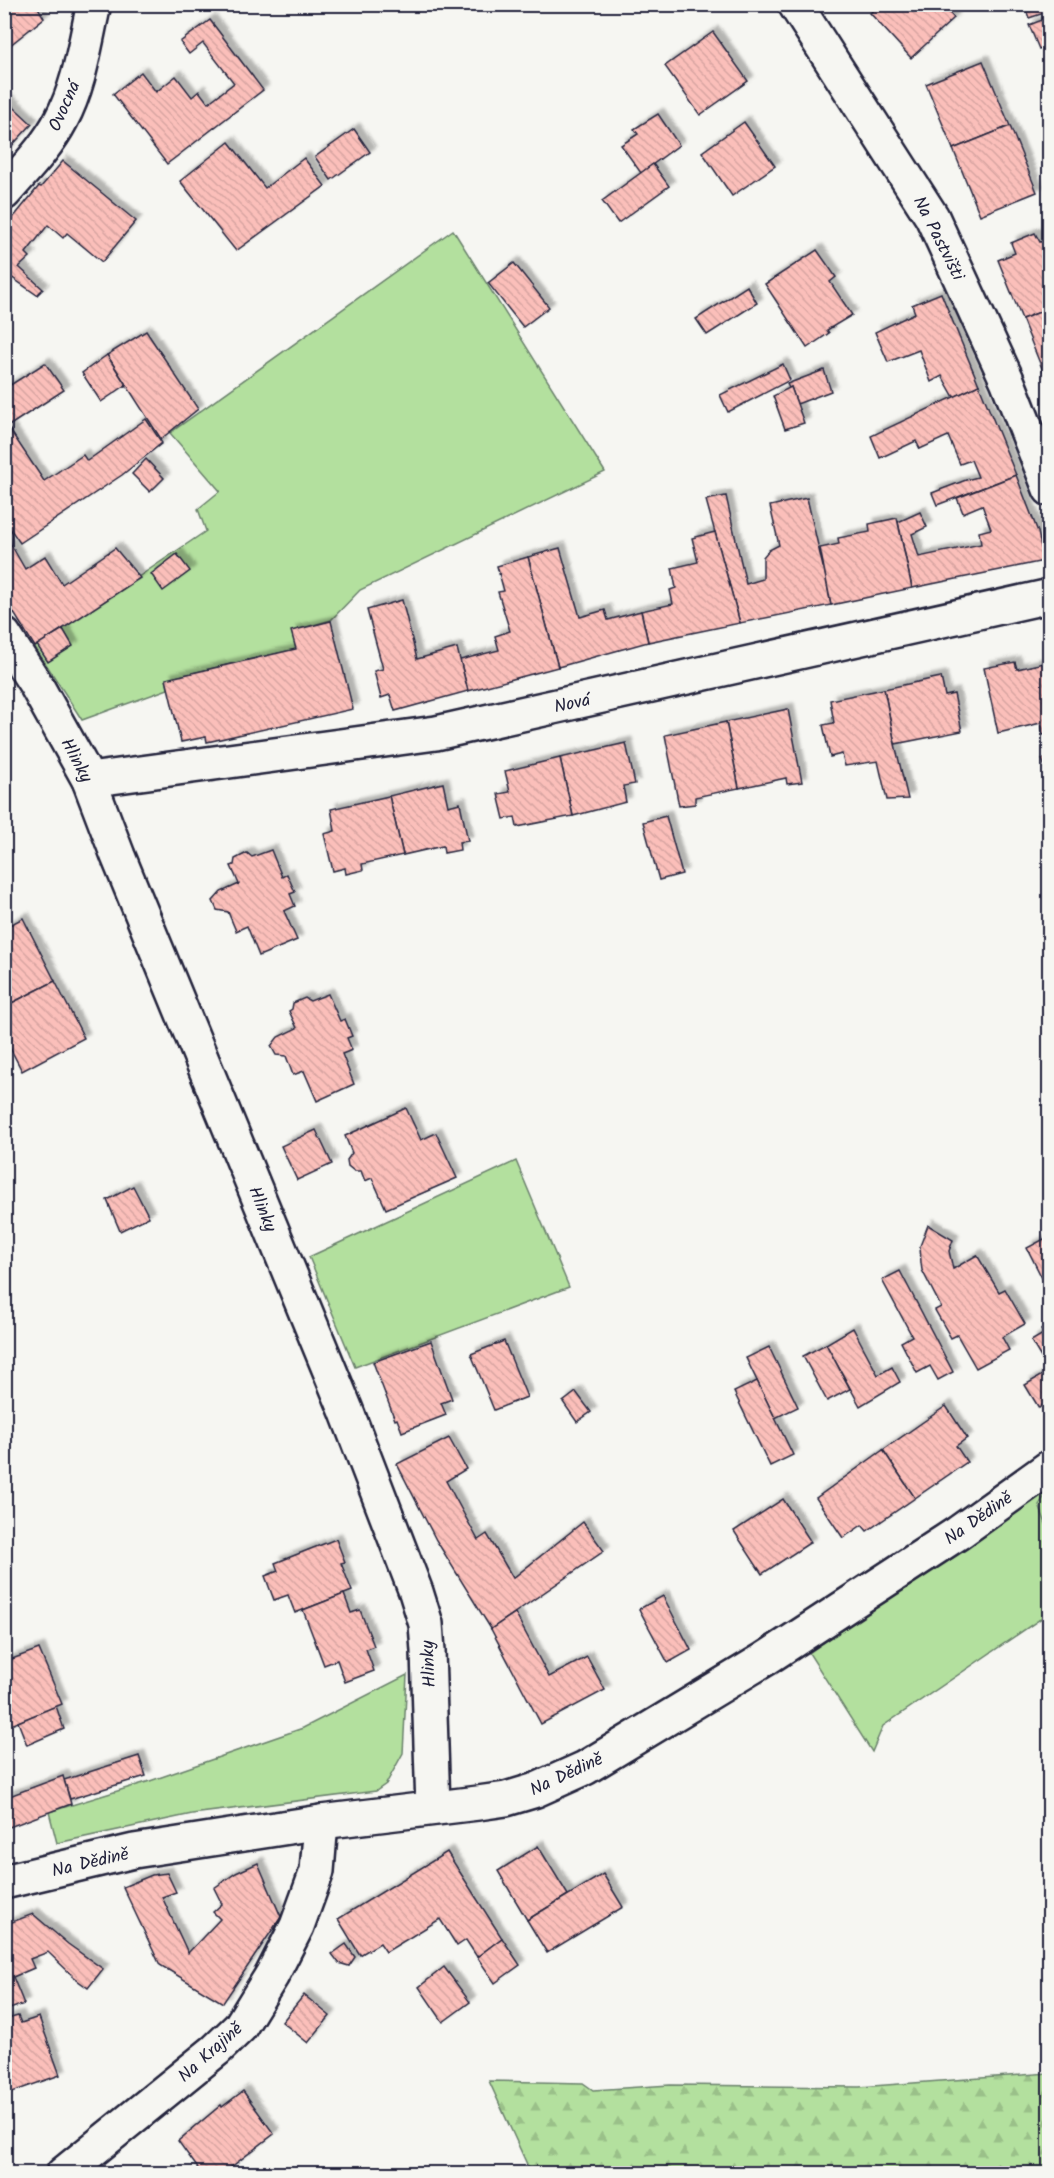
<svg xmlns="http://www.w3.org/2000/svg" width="1054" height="2178" font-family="Kalam,sans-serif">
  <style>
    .grass { fill: #b3e09e; stroke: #6a816c; stroke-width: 1.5 }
    .forest { fill: url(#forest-firs); stroke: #6a816c; stroke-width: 1.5 }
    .building { fill: url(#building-back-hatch); stroke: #22223b; stroke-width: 1.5; filter: url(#shadow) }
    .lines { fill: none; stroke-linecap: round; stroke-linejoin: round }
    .minor-casing { stroke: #22223b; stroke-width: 38 }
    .minor { stroke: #f6f6f2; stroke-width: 33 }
    .labels { text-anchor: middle; stroke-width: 5; stroke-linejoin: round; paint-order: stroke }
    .street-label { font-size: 18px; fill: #22223b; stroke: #f6f6f2 }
  </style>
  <defs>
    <pattern id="forest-firs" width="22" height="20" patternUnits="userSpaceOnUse" patternTransform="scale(1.5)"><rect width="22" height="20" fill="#b3e09e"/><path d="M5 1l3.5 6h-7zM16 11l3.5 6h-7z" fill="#9ac089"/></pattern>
    <pattern id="building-back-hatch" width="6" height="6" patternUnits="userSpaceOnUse" patternTransform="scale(1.5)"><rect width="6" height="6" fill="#fbbfba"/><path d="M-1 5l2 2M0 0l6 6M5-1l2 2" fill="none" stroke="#d7a4a1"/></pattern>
    <filter id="shadow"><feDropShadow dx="5.5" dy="-5.5" stdDeviation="1.5" flood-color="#0004"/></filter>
  </defs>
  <rect width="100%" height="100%" fill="#f6f6f2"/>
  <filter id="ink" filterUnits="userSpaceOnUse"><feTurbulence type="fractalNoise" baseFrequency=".0167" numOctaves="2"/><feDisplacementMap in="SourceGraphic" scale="12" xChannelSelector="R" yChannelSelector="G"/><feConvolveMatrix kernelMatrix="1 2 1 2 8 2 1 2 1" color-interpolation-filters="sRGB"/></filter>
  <g filter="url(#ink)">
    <!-- grass -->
    <g class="grass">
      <path d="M 453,230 L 605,472 L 360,590 L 331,620 L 292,631 L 296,649 L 166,679 L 168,689 L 82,720 L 35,647 L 206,531 L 198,509 L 220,491 L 170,433 Z"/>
      <path d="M 516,1161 L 569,1287 L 355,1367 L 309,1257 Z"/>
      <path d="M 1049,1481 L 1049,1613 L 883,1726 L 872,1752 L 809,1653 Z"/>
      <path d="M 407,1675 L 403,1753 L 386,1784 L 376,1791 L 192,1814 L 57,1843 L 49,1812 L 150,1781 L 303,1728 Z"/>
    </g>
    <!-- forest -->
    <g class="forest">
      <path d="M 1049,1489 L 1049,1532 L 1039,1505 Z"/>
      <path d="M 1049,2073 L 1049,2174 L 531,2173 L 489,2081 L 583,2083 L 593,2090 L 670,2085 L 859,2087 Z"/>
    </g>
    <!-- building -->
    <g class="building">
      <path d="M 4,4 L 36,4 L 44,18 L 4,50 Z"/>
      <path d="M 880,4 L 941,4 L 954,18 L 911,58 L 870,13 Z"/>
      <path d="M 1024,4 L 1050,4 L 1050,11 L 1029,18 Z"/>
      <path d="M 1050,17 L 1050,44 L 1039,49 L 1029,25 Z"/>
      <path d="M 210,20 L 263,90 L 167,164 L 113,94 L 141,72 L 156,92 L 176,76 L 192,97 L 199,91 L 208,103 L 234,83 L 203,43 L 189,54 L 180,42 Z"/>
      <path d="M 713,32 L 748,81 L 700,115 L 665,66 Z"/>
      <path d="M 983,61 L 1010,126 L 953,149 L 926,84 Z"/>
      <path d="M 4,98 L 32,124 L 4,154 Z"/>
      <path d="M 658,114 L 679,145 L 641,173 L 621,145 L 638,134 L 634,129 Z"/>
      <path d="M 744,122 L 775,166 L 732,196 L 702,152 Z"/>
      <path d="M 1010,126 L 1037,192 L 980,215 L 953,149 Z"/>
      <path d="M 354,129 L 370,152 L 331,180 L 315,157 Z"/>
      <path d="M 229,142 L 265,188 L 304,158 L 325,186 L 236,251 L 180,181 Z"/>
      <path d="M 63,161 L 136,221 L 102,262 L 67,233 L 63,238 L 48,225 L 26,253 L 30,257 L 19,267 L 43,289 L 37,295 L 4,272 L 4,229 L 39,186 L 41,187 Z"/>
      <path d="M 653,164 L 669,186 L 618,223 L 602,201 Z"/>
      <path d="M 1035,233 L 1040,242 L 1050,239 L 1050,308 L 1022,319 L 998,260 L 1015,253 L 1011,243 Z"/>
      <path d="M 817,250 L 836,277 L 830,282 L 852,315 L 827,330 L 829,333 L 807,348 L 765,284 Z"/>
      <path d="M 514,263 L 549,307 L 523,327 L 488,283 Z"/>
      <path d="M 747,286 L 757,303 L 707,335 L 696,319 Z"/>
      <path d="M 941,293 L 979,385 L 954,397 L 942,376 L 931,382 L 919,350 L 888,362 L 875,332 L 915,313 L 912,305 Z"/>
      <path d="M 1050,308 L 1050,388 L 1022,319 Z"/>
      <path d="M 146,331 L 198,409 L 161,439 L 107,355 Z"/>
      <path d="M 107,355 L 126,385 L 101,402 L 82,373 Z"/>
      <path d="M 45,363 L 64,390 L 4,429 L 4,389 Z"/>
      <path d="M 783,364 L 790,380 L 728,412 L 720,395 Z"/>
      <path d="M 824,370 L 831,391 L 797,404 L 791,387 L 789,388 L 787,384 Z"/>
      <path d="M 979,385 L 1016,475 L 937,505 L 932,493 L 966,480 L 978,477 L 971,460 L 960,464 L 948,436 L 920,449 L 916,441 L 880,458 L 871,436 Z"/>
      <path d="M 791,387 L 804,423 L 785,429 L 773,396 Z"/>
      <path d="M 146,419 L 162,443 L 122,475 L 20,543 L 4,520 L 4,429 L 8,427 L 44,481 L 83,455 L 87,461 Z"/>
      <path d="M 146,459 L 164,478 L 150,492 L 132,474 Z"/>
      <path d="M 1016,475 L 1038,532 L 1044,561 L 912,588 L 898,522 L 920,512 L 927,527 L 912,534 L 919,557 L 981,544 L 979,532 L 991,529 L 982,505 L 963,513 L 957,498 Z"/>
      <path d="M 726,496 L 746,584 L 763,579 L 763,557 L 769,550 L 779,545 L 770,506 L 807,498 L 823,567 L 824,567 L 831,605 L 740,623 L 706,500 Z"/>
      <path d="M 897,518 L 912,588 L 831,605 L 820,548 L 839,544 L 838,538 L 870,532 L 869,524 Z"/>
      <path d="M 715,532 L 740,623 L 648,642 L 641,611 L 673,604 L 670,590 L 676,588 L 672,568 L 698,562 L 692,538 Z"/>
      <path d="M 10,543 L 25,569 L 45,556 L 62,584 L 115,548 L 140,578 L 35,647 L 4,597 L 4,546 Z"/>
      <path d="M 560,548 L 580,617 L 605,610 L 608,620 L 641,611 L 648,642 L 558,667 L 528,557 Z"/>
      <path d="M 177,554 L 190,571 L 163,591 L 151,574 Z"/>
      <path d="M 528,557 L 558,667 L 468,691 L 460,660 L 499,650 L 495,636 L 510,631 L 498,592 L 504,591 L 497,566 Z"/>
      <path d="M 402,600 L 417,659 L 457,648 L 468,691 L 395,711 L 390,695 L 381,698 L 374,671 L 383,669 L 367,610 Z"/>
      <path d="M 331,621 L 353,709 L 207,742 L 206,737 L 181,742 L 166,679 L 296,649 L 291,631 Z"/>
      <path d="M 63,629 L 73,646 L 48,662 L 37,645 Z"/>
      <path d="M 1050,661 L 1050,681 L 1044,663 Z"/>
      <path d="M 1015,662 L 1017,669 L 1044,663 L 1050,681 L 1050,734 L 1043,735 L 1041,723 L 998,733 L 984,668 Z"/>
      <path d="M 941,677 L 945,696 L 954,694 L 962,731 L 895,744 L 884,689 Z"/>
      <path d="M 884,689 L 895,744 L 908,799 L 887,800 L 878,761 L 845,766 L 842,754 L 830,757 L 823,725 L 834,723 L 830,700 Z"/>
      <path d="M 788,709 L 802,782 L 787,784 L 786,778 L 739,788 L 726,722 Z"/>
      <path d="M 726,722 L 739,788 L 695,797 L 695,804 L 679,806 L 665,735 Z"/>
      <path d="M 626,743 L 635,784 L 623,786 L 626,802 L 573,816 L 560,758 Z"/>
      <path d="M 1050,756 L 1050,782 L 1042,759 Z"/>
      <path d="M 560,758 L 573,816 L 517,827 L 515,817 L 504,819 L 498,794 L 510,792 L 505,771 Z"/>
      <path d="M 443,783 L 448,806 L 460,803 L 468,841 L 459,842 L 460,850 L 444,853 L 443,846 L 403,855 L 389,796 Z"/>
      <path d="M 389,796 L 403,855 L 362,864 L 363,870 L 346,874 L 345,868 L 333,871 L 324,834 L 335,831 L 331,809 Z"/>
      <path d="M 666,816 L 682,874 L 659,880 L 643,822 Z"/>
      <path d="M 271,850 L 282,877 L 287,874 L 295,892 L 290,894 L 295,906 L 284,911 L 297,940 L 259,956 L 247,926 L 236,931 L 228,912 L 217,910 L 213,901 L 221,892 L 239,884 L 231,866 L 234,865 L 235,859 L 247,853 L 252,857 Z"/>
      <path d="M 23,918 L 55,981 L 4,1007 L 4,928 Z"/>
      <path d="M 55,981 L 84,1038 L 22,1071 L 4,1036 L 4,1007 Z"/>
      <path d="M 328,994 L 340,1021 L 345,1019 L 352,1036 L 347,1038 L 352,1050 L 342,1054 L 354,1084 L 317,1101 L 304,1071 L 293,1075 L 286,1056 L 276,1055 L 271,1046 L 278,1037 L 297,1028 L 289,1011 L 292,1009 L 293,1003 L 305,998 L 310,1001 Z"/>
      <path d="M 406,1108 L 421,1140 L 436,1133 L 457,1178 L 386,1209 L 372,1178 L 365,1181 L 361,1171 L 354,1171 L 348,1166 L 347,1160 L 352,1153 L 345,1136 Z"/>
      <path d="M 316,1130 L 332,1164 L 297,1180 L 281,1146 Z"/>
      <path d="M 133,1186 L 149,1217 L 120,1231 L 107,1200 Z"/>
      <path d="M 928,1225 L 953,1240 L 949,1251 L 953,1269 L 977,1255 L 999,1292 L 1005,1289 L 1025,1324 L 1002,1337 L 1009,1350 L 976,1368 L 957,1335 L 951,1338 L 935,1310 L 941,1307 L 922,1270 L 921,1263 L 920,1246 Z"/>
      <path d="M 1048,1237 L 1050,1276 L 1043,1280 L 1027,1248 Z"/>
      <path d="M 900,1271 L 953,1372 L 938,1380 L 930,1366 L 917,1373 L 901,1342 L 912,1336 L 882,1280 Z"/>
      <path d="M 1050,1323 L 1050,1344 L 1041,1330 Z"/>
      <path d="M 853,1328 L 878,1375 L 892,1367 L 900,1382 L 860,1406 L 826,1344 Z"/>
      <path d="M 1043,1334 L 1050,1344 L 1050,1399 L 1039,1408 L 1025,1385 L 1049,1371 L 1031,1341 Z"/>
      <path d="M 431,1341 L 452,1399 L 441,1403 L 446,1415 L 402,1432 L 397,1419 L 395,1420 L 373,1362 Z"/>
      <path d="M 504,1341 L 527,1397 L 494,1410 L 471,1354 Z"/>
      <path d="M 826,1344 L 850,1389 L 827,1401 L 803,1356 Z"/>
      <path d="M 769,1347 L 798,1407 L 775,1418 L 746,1358 Z"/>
      <path d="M 757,1381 L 793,1455 L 770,1466 L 734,1392 Z"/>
      <path d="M 576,1392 L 591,1412 L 577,1422 L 563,1402 Z"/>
      <path d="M 946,1406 L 967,1438 L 956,1446 L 967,1462 L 915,1498 L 883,1450 Z"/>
      <path d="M 449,1438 L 466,1469 L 446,1481 L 478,1540 L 487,1534 L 513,1578 L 583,1522 L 604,1551 L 491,1629 L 436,1540 L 397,1464 Z"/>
      <path d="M 883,1450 L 915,1498 L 867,1531 L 862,1525 L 843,1538 L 816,1498 Z"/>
      <path d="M 783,1499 L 811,1542 L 762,1574 L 734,1531 Z"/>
      <path d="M 336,1539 L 345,1562 L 341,1563 L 352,1591 L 295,1613 L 288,1595 L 274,1600 L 265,1576 L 278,1571 L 275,1563 Z"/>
      <path d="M 344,1594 L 351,1613 L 360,1610 L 374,1646 L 366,1649 L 374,1671 L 345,1682 L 337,1660 L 324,1665 L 303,1610 Z"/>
      <path d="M 663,1596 L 691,1650 L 668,1663 L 639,1609 Z"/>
      <path d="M 515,1613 L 549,1677 L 587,1657 L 605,1690 L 541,1724 L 491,1629 Z"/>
      <path d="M 39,1649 L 62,1704 L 4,1728 L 4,1694 L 11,1692 L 4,1662 Z"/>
      <path d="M 56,1706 L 64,1729 L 27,1745 L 18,1722 Z"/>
      <path d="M 139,1756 L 146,1776 L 70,1799 L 64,1780 Z"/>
      <path d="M 63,1776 L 71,1804 L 4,1829 L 4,1798 Z"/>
      <path d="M 538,1846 L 568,1895 L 527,1920 L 498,1871 Z"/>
      <path d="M 447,1852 L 502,1938 L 477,1957 L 466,1940 L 457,1946 L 440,1919 L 386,1952 L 380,1943 L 360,1955 L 338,1919 Z"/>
      <path d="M 258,1863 L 281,1917 L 223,2003 L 160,1965 L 123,1887 L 152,1875 L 167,1873 L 176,1892 L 162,1897 L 188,1953 L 220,1919 L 213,1912 L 222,1904 L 214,1888 L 236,1873 Z"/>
      <path d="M 603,1874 L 623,1907 L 547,1953 L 527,1920 Z"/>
      <path d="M 33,1914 L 68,1944 L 103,1969 L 88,1988 L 73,1977 L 73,1976 L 48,1952 L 30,1959 L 34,1968 L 13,1977 L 24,2004 L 4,2011 L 4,1925 Z"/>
      <path d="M 502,1938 L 520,1965 L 495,1983 L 477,1957 Z"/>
      <path d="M 346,1944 L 355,1957 L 349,1966 L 339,1963 L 332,1954 Z"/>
      <path d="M 444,1967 L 470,2002 L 443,2022 L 419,1987 Z"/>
      <path d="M 304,1995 L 330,2016 L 308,2043 L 282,2022 Z"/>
      <path d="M 18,2016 L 21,2023 L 39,2017 L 60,2075 L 4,2095 L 4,2020 Z"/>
      <path d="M 243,2091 L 274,2134 L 222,2174 L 202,2174 L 178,2141 L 221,2105 L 222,2107 Z"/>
    </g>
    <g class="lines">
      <!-- minor casing -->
      <g class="minor-casing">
        <g id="minor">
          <path d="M 795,4 L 932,217 L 1007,380 L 1050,489"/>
          <path d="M 4,193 C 24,170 47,147 61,120 C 80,85 85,43 94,4"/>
          <path d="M 4,635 L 35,683 L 89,780 L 118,856 L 346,1410 L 416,1592 L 426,1624 L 428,1651 L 433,1808"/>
          <path d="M 89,780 L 436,733 L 1050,596"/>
          <path d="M 4,1882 L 134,1851 L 321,1822 L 478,1803 L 506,1799 L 536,1790 L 585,1768 L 765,1659 L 958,1533 L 1050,1467"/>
          <path d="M 63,2174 L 216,2050 L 240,2027 L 272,1975 L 297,1926 L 317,1871 L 321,1822"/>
        </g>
      </g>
      <!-- minor -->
      <use href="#minor" class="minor"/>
    </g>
  </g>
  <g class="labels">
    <!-- street labels -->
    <g class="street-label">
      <text transform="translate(64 106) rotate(-66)" y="6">Ovocná</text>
      <text transform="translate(939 238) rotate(63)" y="6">Na Pastvišti</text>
      <text transform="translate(572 703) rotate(-12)" y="6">Nová</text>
      <text transform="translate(77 760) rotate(62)" y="6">Hlinky</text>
      <text transform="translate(263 1209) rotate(68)" y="6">Hlinky</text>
      <text transform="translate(978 1518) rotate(-35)" y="6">Na Dědině</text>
      <text transform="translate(428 1664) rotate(-93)" y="6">Hlinky</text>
      <text transform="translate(566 1774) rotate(-25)" y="6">Na Dědině</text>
      <text transform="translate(90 1862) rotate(-13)" y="6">Na Dědině</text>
      <text transform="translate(210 2052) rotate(-42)" y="6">Na Krajině</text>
    </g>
  </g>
  <!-- margin -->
  <rect width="1054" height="2178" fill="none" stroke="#f6f6f2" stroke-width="24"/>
  <rect x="12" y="12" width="1030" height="2154" fill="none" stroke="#22223b" stroke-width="2" filter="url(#ink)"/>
</svg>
